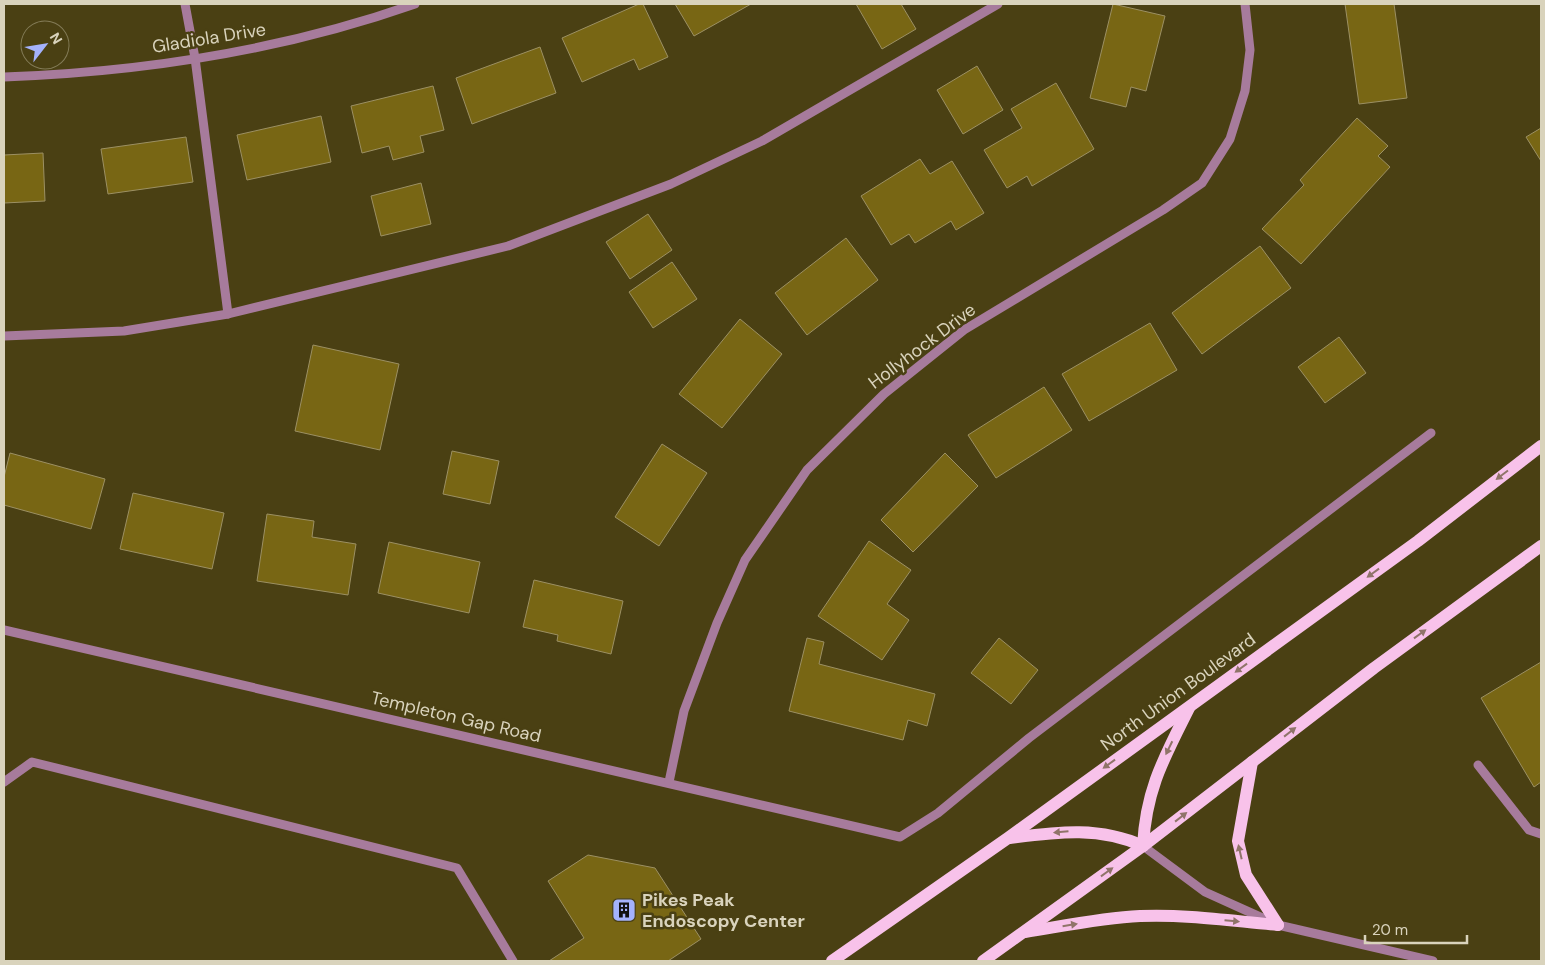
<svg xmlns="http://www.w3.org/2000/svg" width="1545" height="965" font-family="'DM Sans',sans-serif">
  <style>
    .building { fill: #786614; stroke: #9c9063 }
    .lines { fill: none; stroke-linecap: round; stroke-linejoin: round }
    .minor { stroke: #a77b9c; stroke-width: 9 }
    .major { stroke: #f8c2ea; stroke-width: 12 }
    .oneway { fill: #907469 }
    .labels { text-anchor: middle; stroke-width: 5; stroke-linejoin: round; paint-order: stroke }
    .street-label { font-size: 18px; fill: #d9d3bc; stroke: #4a4013 }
    .poi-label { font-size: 18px; font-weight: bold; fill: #d9d3bc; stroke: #4a4013; text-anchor: start }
  </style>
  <rect width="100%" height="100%" fill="#4a4013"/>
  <!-- building -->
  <g class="building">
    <path d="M 639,4 L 643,4 L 668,57 L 639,70 L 634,59 L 582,82 L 562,38 Z"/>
    <path d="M 675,4 L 751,4 L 694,36 Z"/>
    <path d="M 856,4 L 901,4 L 916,29 L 882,49 Z"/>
    <path d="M 1113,4 L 1165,16 L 1146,91 L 1131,87 L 1126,107 L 1090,98 Z"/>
    <path d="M 1345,4 L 1394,4 L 1407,98 L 1359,104 Z"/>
    <path d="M 540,47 L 556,93 L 472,124 L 456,78 Z"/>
    <path d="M 977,66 L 1003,110 L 963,134 L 937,90 Z"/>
    <path d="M 1056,83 L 1094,149 L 1032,186 L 1027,176 L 1007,188 L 984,150 L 1022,128 L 1011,109 Z"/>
    <path d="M 433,86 L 444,130 L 420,136 L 424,152 L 393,160 L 389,146 L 362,153 L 351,106 Z"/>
    <path d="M 321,116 L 331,162 L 247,180 L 237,135 Z"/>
    <path d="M 1357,118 L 1388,146 L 1378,156 L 1390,167 L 1301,264 L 1262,229 L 1304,185 L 1300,180 Z"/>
    <path d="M 1541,128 L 1541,161 L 1526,137 Z"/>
    <path d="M 186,137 L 193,182 L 108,194 L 101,149 Z"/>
    <path d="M 43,153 L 45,201 L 4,203 L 4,155 Z"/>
    <path d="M 920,159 L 930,174 L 952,161 L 984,213 L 956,230 L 951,221 L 915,243 L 909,234 L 891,245 L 861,196 Z"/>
    <path d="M 421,183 L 431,224 L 381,236 L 371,196 Z"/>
    <path d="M 648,214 L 672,250 L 630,279 L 606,242 Z"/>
    <path d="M 846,238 L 878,280 L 807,335 L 775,293 Z"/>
    <path d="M 1260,246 L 1291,288 L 1202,354 L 1172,313 Z"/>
    <path d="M 672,262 L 697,299 L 653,328 L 629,292 Z"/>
    <path d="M 740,319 L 782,354 L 722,428 L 679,394 Z"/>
    <path d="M 1150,323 L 1177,370 L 1089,421 L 1062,374 Z"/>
    <path d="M 1339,337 L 1366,373 L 1325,403 L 1298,367 Z"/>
    <path d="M 313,345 L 399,364 L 380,450 L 295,431 Z"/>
    <path d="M 1044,387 L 1072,430 L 996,478 L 968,435 Z"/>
    <path d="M 662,444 L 707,473 L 659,546 L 615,517 Z"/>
    <path d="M 452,451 L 499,461 L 490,504 L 443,494 Z"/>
    <path d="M 10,453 L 105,479 L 91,529 L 4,505 L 4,477 Z"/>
    <path d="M 945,453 L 978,486 L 913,552 L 881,520 Z"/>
    <path d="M 133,493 L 224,513 L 212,569 L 120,549 Z"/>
    <path d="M 267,514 L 314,521 L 312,537 L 356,544 L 348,595 L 257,581 Z"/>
    <path d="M 869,541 L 911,570 L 887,604 L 909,620 L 882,660 L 818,616 Z"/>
    <path d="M 389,542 L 480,562 L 469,613 L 378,593 Z"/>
    <path d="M 534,580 L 623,601 L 611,654 L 557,641 L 558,635 L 523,627 Z"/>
    <path d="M 807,638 L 824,642 L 819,664 L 935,694 L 927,726 L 908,720 L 903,740 L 789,711 Z"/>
    <path d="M 999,638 L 1038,670 L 1011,704 L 971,673 Z"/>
    <path d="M 1541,662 L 1541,782 L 1534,787 L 1481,698 Z"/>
    <path d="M 588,855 L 655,868 L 701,939 L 668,961 L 549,961 L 584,938 L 548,881 Z"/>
  </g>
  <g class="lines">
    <!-- minor -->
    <g class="minor">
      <path d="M 185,4 L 195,58 L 228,314"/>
      <path d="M 4,77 C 142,72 284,50 415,4"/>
      <path d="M 4,336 L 124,331 L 228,314 L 508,246 L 671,184 L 762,141 L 998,4"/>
      <path d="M 4,630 L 900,837 L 938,813 L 1029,738 L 1431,433"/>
      <path d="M 1478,765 L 1529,830 L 1541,834"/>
      <path d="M 4,782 L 32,762 L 457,868 L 513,961"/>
      <path d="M 669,782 L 684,711 L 717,623 L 745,560 L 807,470 L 884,394 L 964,330 L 1163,210 L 1202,183 L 1230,139 L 1245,91 L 1250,50 L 1245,4"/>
      <path d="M 1143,846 L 1205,892 L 1278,925 L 1433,961"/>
    </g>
    <!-- major -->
    <g class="major">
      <path d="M 1252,762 L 1238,841 L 1246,875 L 1278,925"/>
      <path d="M 1010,838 C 1057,832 1099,826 1143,846"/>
      <path d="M 1143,846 C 1146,789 1164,758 1189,708"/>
      <path d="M 1025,932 C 1063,926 1101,918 1140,916 C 1186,914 1232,921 1278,925"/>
      <path d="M 832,961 L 1008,838 L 1418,541 L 1541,446"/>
      <path d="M 983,961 L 1143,846 L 1374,668 L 1541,546"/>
    </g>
  </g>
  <!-- one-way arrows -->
  <defs><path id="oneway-solid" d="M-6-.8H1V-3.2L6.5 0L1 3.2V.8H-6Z" transform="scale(1.25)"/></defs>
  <g class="oneway">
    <use href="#oneway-solid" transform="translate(1502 475) rotate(143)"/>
    <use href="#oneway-solid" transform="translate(1373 573) rotate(144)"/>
    <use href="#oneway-solid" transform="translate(1420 634) rotate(-36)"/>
    <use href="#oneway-solid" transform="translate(1241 668) rotate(144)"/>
    <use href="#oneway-solid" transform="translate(1290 732) rotate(-38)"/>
    <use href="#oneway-solid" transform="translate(1169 748) rotate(116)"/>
    <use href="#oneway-solid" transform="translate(1109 764) rotate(144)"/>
    <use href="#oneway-solid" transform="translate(1181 817) rotate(-38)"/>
    <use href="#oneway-solid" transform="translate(1061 832) rotate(175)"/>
    <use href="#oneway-solid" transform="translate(1240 852) rotate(-103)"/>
    <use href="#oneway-solid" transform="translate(1107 872) rotate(-36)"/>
    <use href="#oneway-solid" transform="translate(1232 921) rotate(5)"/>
    <use href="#oneway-solid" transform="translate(1070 925) rotate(-9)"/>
  </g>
  <!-- icons -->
  <defs>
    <g id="building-square" transform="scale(1.25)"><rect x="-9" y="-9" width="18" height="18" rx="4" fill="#a4b2fc" stroke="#4a4013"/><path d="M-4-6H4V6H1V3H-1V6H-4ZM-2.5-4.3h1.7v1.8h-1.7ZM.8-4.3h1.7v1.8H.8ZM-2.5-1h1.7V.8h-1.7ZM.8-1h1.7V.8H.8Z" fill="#111"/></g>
  </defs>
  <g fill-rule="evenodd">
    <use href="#building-square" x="624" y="910"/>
  </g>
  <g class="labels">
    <!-- street labels -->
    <g class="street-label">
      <text transform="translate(209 38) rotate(-9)" y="6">Gladiola Drive</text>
      <text transform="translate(922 346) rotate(-37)" y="6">Hollyhock Drive</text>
      <text transform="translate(1178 692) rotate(-36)" y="6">North Union Boulevard</text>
      <text transform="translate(456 717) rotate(13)" y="6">Templeton Gap Road</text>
    </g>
    <!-- poi labels -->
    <g class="poi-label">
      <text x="642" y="906">Pikes Peak<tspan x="642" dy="21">Endoscopy Center</tspan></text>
    </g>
  </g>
  <!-- border -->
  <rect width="1545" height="965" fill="none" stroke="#d9d3bc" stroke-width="10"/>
  <!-- north arrow -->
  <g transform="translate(45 45) rotate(59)"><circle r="24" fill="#4a4013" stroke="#837b57"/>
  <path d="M0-4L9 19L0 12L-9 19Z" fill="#a4b2fc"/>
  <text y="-8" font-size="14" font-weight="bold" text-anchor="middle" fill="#d9d3bc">N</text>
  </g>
  <!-- scale -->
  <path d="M1365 935v8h102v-8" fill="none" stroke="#d9d3bc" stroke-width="2.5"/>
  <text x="1372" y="935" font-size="15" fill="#d9d3bc" stroke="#4a4013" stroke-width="4" paint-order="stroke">20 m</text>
</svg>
